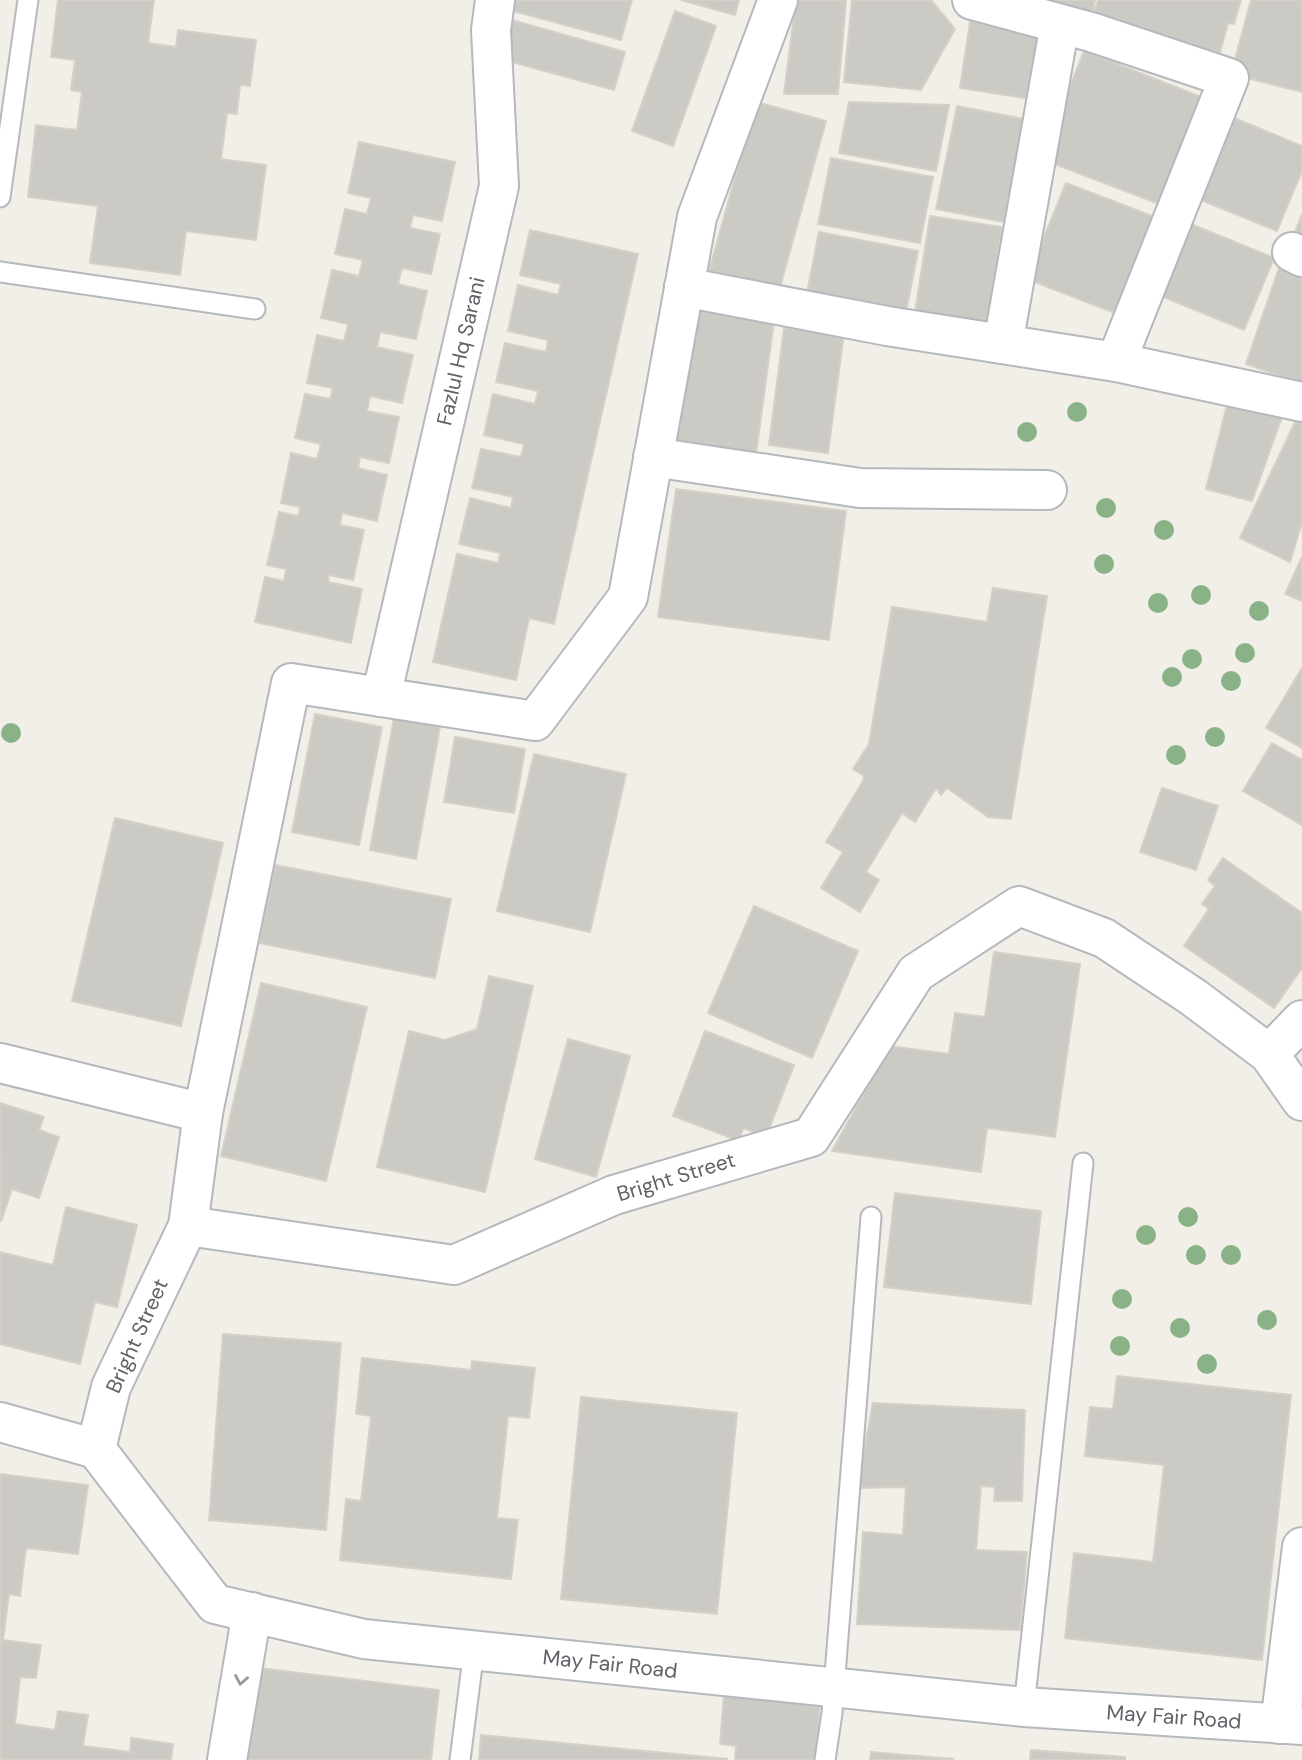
<svg xmlns="http://www.w3.org/2000/svg" width="1302" height="1760" font-family="'DM Sans',sans-serif">
  <style>
    .building { fill: #cccac5; stroke: #d6d1c6; stroke-width: 2 }
    .lines { fill: none; stroke-linecap: round; stroke-linejoin: round }
    .service-casing { stroke: #b5b8bc; stroke-width: 23 }
    .minor-casing { stroke: #b5b8bc; stroke-width: 42 }
    .service { stroke: #fff; stroke-width: 19 }
    .minor { stroke: #fff; stroke-width: 38 }
    .tree { fill: #89b387 }
    .oneway { stroke: #979a9d }
    .labels { text-anchor: middle; stroke-width: 5; stroke-linejoin: round; paint-order: stroke }
    .street-label { font-size: 21px; fill: #5f6368; stroke: #fff }
  </style>
  <rect width="100%" height="100%" fill="#f1efe8"/>
  <!-- building -->
  <g class="building">
    <path d="M 58,0 L 154,0 L 148,43 L 176,47 L 178,30 L 256,40 L 250,86 L 240,85 L 237,114 L 227,113 L 221,159 L 266,165 L 256,240 L 186,231 L 180,275 L 90,263 L 98,206 L 28,197 L 36,125 L 77,130 L 82,92 L 71,90 L 75,60 L 51,57 Z"/>
    <path d="M 500,0 L 632,0 L 621,40 L 498,7 Z"/>
    <path d="M 681,0 L 739,0 L 735,15 Z"/>
    <path d="M 796,0 L 846,0 L 838,94 L 784,94 Z"/>
    <path d="M 852,0 L 931,0 L 955,29 L 921,90 L 844,82 Z"/>
    <path d="M 1004,0 L 1095,0 L 1092,16 Z"/>
    <path d="M 1098,0 L 1241,0 L 1234,24 L 1228,23 L 1217,64 L 1090,27 Z"/>
    <path d="M 1251,0 L 1302,0 L 1302,92 L 1231,74 Z"/>
    <path d="M 972,9 L 1043,20 L 1031,99 L 960,88 Z"/>
    <path d="M 675,11 L 716,26 L 673,146 L 632,131 Z"/>
    <path d="M 508,19 L 625,52 L 614,90 L 497,58 Z"/>
    <path d="M 1084,51 L 1209,100 L 1167,207 L 1041,159 Z"/>
    <path d="M 756,102 L 826,121 L 776,302 L 706,282 Z"/>
    <path d="M 849,102 L 949,105 L 936,171 L 839,153 Z"/>
    <path d="M 957,106 L 1029,120 L 1009,223 L 936,209 Z"/>
    <path d="M 1232,117 L 1302,146 L 1302,171 L 1277,231 L 1198,199 Z"/>
    <path d="M 359,142 L 455,162 L 442,221 L 413,215 L 410,228 L 440,234 L 431,274 L 402,268 L 398,284 L 427,291 L 416,339 L 380,332 L 377,347 L 413,355 L 402,403 L 370,396 L 367,411 L 399,417 L 389,463 L 360,457 L 358,468 L 387,475 L 377,521 L 342,513 L 340,525 L 364,530 L 353,580 L 329,575 L 328,582 L 362,589 L 351,643 L 255,622 L 265,577 L 284,581 L 286,569 L 267,565 L 279,512 L 298,516 L 300,507 L 281,503 L 291,453 L 317,459 L 321,444 L 295,438 L 305,394 L 330,399 L 333,388 L 307,383 L 317,335 L 344,341 L 348,324 L 321,318 L 332,270 L 359,276 L 363,260 L 335,254 L 345,209 L 367,214 L 371,198 L 348,193 Z"/>
    <path d="M 831,158 L 933,177 L 920,243 L 818,224 Z"/>
    <path d="M 1066,183 L 1155,217 L 1117,314 L 1027,279 Z"/>
    <path d="M 1302,214 L 1302,241 L 1293,237 Z"/>
    <path d="M 930,216 L 1002,227 L 986,330 L 914,319 Z"/>
    <path d="M 1186,222 L 1274,258 L 1244,330 L 1156,294 Z"/>
    <path d="M 530,230 L 638,254 L 554,624 L 529,618 L 516,680 L 433,662 L 457,554 L 498,563 L 500,553 L 459,544 L 470,498 L 511,508 L 513,497 L 472,488 L 481,449 L 521,457 L 524,444 L 484,435 L 493,394 L 535,404 L 538,391 L 496,382 L 505,343 L 546,352 L 548,340 L 508,331 L 518,285 L 558,295 L 561,284 L 520,275 Z"/>
    <path d="M 819,232 L 918,251 L 904,322 L 805,303 Z"/>
    <path d="M 1281,262 L 1302,270 L 1302,383 L 1246,364 Z"/>
    <path d="M 694,302 L 775,313 L 756,454 L 675,444 Z"/>
    <path d="M 845,326 L 828,453 L 769,445 L 784,328 L 814,332 Z"/>
    <path d="M 1228,401 L 1283,414 L 1252,501 L 1206,489 Z"/>
    <path d="M 1297,418 L 1302,420 L 1302,522 L 1290,562 L 1240,538 Z"/>
    <path d="M 676,489 L 846,511 L 829,640 L 658,617 Z"/>
    <path d="M 1302,557 L 1302,601 L 1285,594 Z"/>
    <path d="M 993,588 L 1047,596 L 1011,819 L 988,817 L 947,788 L 941,795 L 936,788 L 915,822 L 902,813 L 866,872 L 879,880 L 860,912 L 821,888 L 843,852 L 826,842 L 863,781 L 864,776 L 853,769 L 869,744 L 892,607 L 987,622 Z"/>
    <path d="M 1302,668 L 1302,748 L 1266,728 Z"/>
    <path d="M 315,714 L 382,727 L 359,845 L 292,832 Z"/>
    <path d="M 394,718 L 440,727 L 416,859 L 370,850 Z"/>
    <path d="M 455,737 L 525,749 L 514,813 L 444,802 Z"/>
    <path d="M 1272,743 L 1302,760 L 1302,825 L 1243,791 Z"/>
    <path d="M 534,754 L 626,774 L 590,932 L 497,911 Z"/>
    <path d="M 1162,788 L 1218,806 L 1196,870 L 1140,852 Z"/>
    <path d="M 115,818 L 223,843 L 181,1026 L 72,1001 Z"/>
    <path d="M 1223,858 L 1302,913 L 1302,968 L 1274,1008 L 1184,946 L 1209,909 L 1202,904 L 1215,886 L 1208,880 Z"/>
    <path d="M 275,865 L 451,899 L 435,978 L 259,943 Z"/>
    <path d="M 754,906 L 858,951 L 812,1058 L 708,1013 Z"/>
    <path d="M 994,952 L 1080,964 L 1055,1137 L 987,1128 L 981,1172 L 832,1151 L 890,1046 L 949,1054 L 955,1013 L 985,1017 Z"/>
    <path d="M 489,976 L 533,986 L 485,1192 L 377,1167 L 409,1031 L 445,1040 L 477,1029 Z"/>
    <path d="M 261,983 L 367,1007 L 326,1181 L 221,1156 Z"/>
    <path d="M 705,1031 L 794,1065 L 766,1137 L 743,1128 L 739,1141 L 673,1116 Z"/>
    <path d="M 568,1039 L 630,1056 L 596,1177 L 535,1159 Z"/>
    <path d="M 0,1103 L 44,1117 L 39,1130 L 59,1137 L 39,1198 L 12,1189 L 1,1222 Z"/>
    <path d="M 895,1193 L 1041,1211 L 1031,1304 L 884,1287 Z"/>
    <path d="M 66,1207 L 137,1225 L 117,1307 L 95,1302 L 80,1364 L 0,1344 L 0,1252 L 53,1265 Z"/>
    <path d="M 223,1334 L 341,1343 L 326,1530 L 209,1520 Z"/>
    <path d="M 362,1358 L 471,1370 L 472,1361 L 535,1368 L 529,1418 L 508,1416 L 497,1518 L 518,1520 L 511,1579 L 340,1560 L 346,1499 L 361,1501 L 371,1416 L 356,1414 Z"/>
    <path d="M 1117,1376 L 1291,1395 L 1262,1660 L 1065,1638 L 1074,1553 L 1153,1562 L 1164,1465 L 1085,1456 L 1090,1407 L 1113,1409 Z"/>
    <path d="M 581,1397 L 737,1413 L 717,1614 L 561,1599 Z"/>
    <path d="M 873,1403 L 1025,1410 L 1022,1501 L 994,1501 L 995,1487 L 981,1486 L 976,1550 L 1027,1552 L 1020,1630 L 857,1624 L 863,1532 L 903,1535 L 906,1487 L 857,1488 Z"/>
    <path d="M 0,1474 L 88,1485 L 78,1554 L 26,1548 L 20,1596 L 9,1594 L 3,1640 L 41,1645 L 36,1678 L 20,1677 L 15,1724 L 55,1730 L 58,1711 L 88,1715 L 83,1746 L 130,1752 L 131,1738 L 173,1744 L 171,1760 L 0,1760 Z"/>
    <path d="M 252,1667 L 439,1690 L 431,1760 L 241,1760 Z"/>
    <path d="M 724,1694 L 820,1703 L 815,1760 L 735,1760 L 736,1746 L 720,1744 Z"/>
    <path d="M 481,1735 L 727,1759 L 727,1760 L 479,1760 Z"/>
    <path d="M 1031,1750 L 1125,1757 L 1125,1760 L 1030,1760 Z"/>
    <path d="M 871,1752 L 953,1759 L 953,1760 L 870,1760 Z"/>
  </g>
  <g class="lines">
    <!-- service casing -->
    <g class="service-casing">
      <g id="service">
        <path d="M 0,197 L 28,0"/>
        <path d="M 0,272 L 255,309"/>
        <path d="M 1024,1707 L 1083,1163"/>
        <path d="M 460,1760 L 474,1650"/>
        <path d="M 825,1760 L 832,1713 L 871,1217"/>
      </g>
    </g>
    <!-- minor casing -->
    <g class="minor-casing">
      <g id="minor">
        <path d="M 972,0 L 1091,32 L 1229,78 L 1116,362 L 1302,402"/>
        <path d="M 1292,252 L 1302,257"/>
        <path d="M 684,287 L 887,326 L 1116,362"/>
        <path d="M 1003,344 L 1060,24"/>
        <path d="M 653,457 L 860,488 L 1047,490"/>
        <path d="M 381,697 L 499,186 L 491,30 L 495,0"/>
        <path d="M 1269,1054 L 1302,1020"/>
        <path d="M 0,1063 L 203,1113"/>
        <path d="M 188,1226 L 203,1113 L 291,683 L 535,721 L 628,597 L 697,217 L 778,0"/>
        <path d="M 0,1422 L 96,1449 L 215,1604 L 364,1639 L 1024,1707 L 1302,1725"/>
        <path d="M 96,1449 L 111,1387 L 188,1226 L 454,1265 L 614,1195 L 811,1137 L 916,973 L 1019,906 L 1104,938 L 1193,997 L 1269,1054 L 1302,1101"/>
        <path d="M 1280,1724 L 1302,1547"/>
        <path d="M 227,1760 L 252,1612"/>
      </g>
    </g>
    <!-- service -->
    <use href="#service" class="service"/>
    <!-- minor -->
    <use href="#minor" class="minor"/>
  </g>
  <!-- trees -->
  <g class="tree">
    <circle cx="1077" cy="412" r="10"/>
    <circle cx="1027" cy="432" r="10"/>
    <circle cx="1106" cy="508" r="10"/>
    <circle cx="1164" cy="530" r="10"/>
    <circle cx="1104" cy="564" r="10"/>
    <circle cx="1201" cy="595" r="10"/>
    <circle cx="1158" cy="603" r="10"/>
    <circle cx="1259" cy="611" r="10"/>
    <circle cx="1245" cy="653" r="10"/>
    <circle cx="1192" cy="659" r="10"/>
    <circle cx="1172" cy="677" r="10"/>
    <circle cx="1231" cy="681" r="10"/>
    <circle cx="11" cy="733" r="10"/>
    <circle cx="1215" cy="737" r="10"/>
    <circle cx="1176" cy="755" r="10"/>
    <circle cx="1188" cy="1217" r="10"/>
    <circle cx="1146" cy="1235" r="10"/>
    <circle cx="1196" cy="1255" r="10"/>
    <circle cx="1231" cy="1255" r="10"/>
    <circle cx="1122" cy="1299" r="10"/>
    <circle cx="1267" cy="1320" r="10"/>
    <circle cx="1180" cy="1328" r="10"/>
    <circle cx="1120" cy="1346" r="10"/>
    <circle cx="1207" cy="1364" r="10"/>
  </g>
  <!-- one-way arrows -->
  <defs><path id="oneway-chevron" d="M-2-3.5L2.5 0L-2 3.5" fill="none" stroke-width="1.6" stroke-linecap="round" stroke-linejoin="round" transform="scale(1.75)"/></defs>
  <use class="oneway" href="#oneway-chevron" transform="translate(241 1680) rotate(100)"/>
  <g class="labels">
    <!-- street labels -->
    <g class="street-label">
      <text transform="translate(461 351) rotate(-77)" y="7">Fazlul Hq Sarani</text>
      <text transform="translate(676 1177) rotate(-17)" y="7">Bright Street</text>
      <text transform="translate(137 1336) rotate(-66)" y="7">Bright Street</text>
      <text transform="translate(610 1664) rotate(6)" y="7">May Fair Road</text>
      <text transform="translate(1174 1717) rotate(4)" y="7">May Fair Road</text>
    </g>
  </g>
</svg>
